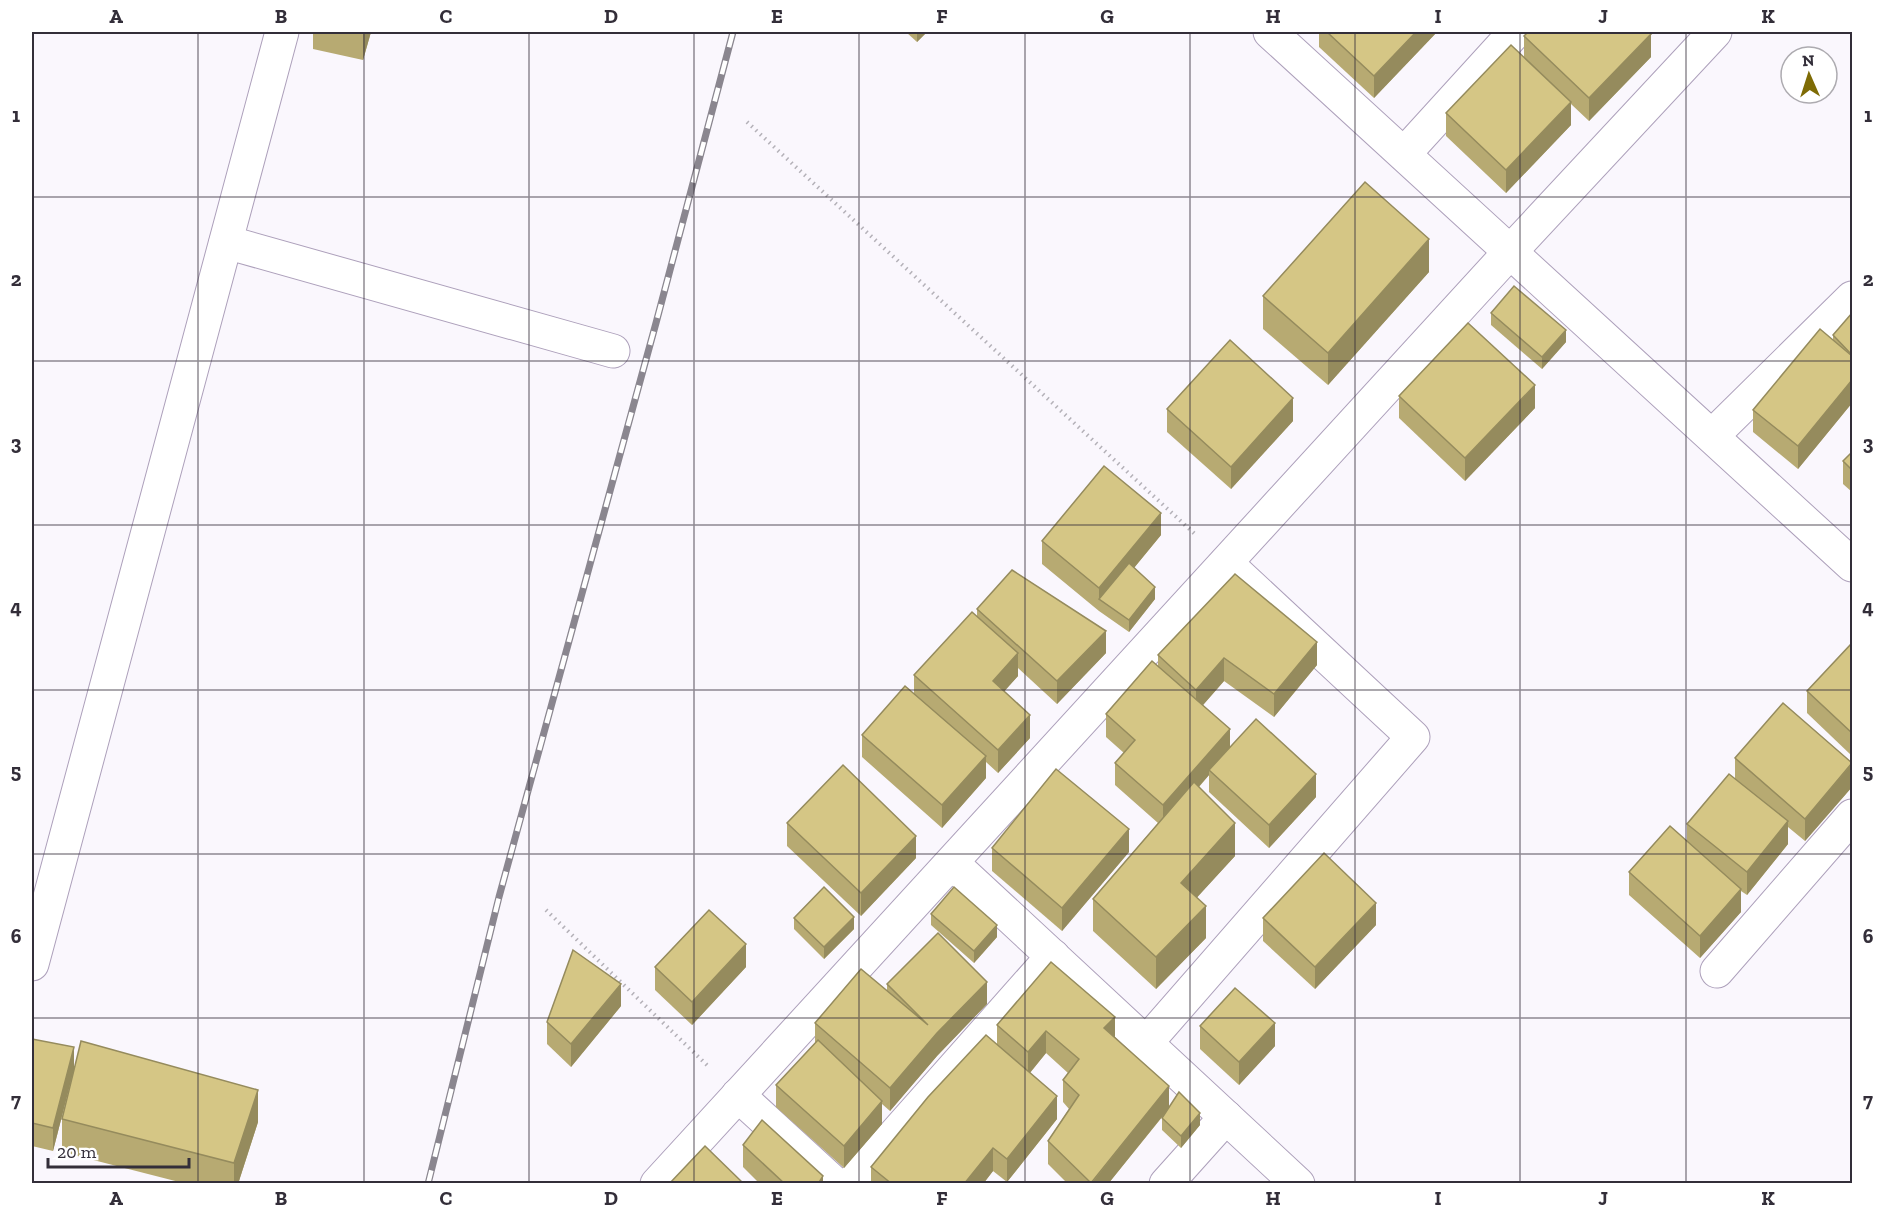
<svg xmlns="http://www.w3.org/2000/svg" width="1884" height="1215" font-family="'Zilla Slab',serif">
  <style>
    .lines { fill: none; stroke-linecap: round; stroke-linejoin: round }
    .minor-casing { stroke: #ada0bb; stroke-width: 35 }
    .path { stroke: #b4b1b8; stroke-width: 4; stroke-dasharray: 1.5 4.5; stroke-linecap: butt }
    .minor { stroke: #fff; stroke-width: 33 }
    .rail-casing { stroke: #8a868f; stroke-width: 7 }
    .rail { stroke: #fff; stroke-width: 4.5; stroke-dasharray: 14; stroke-linecap: butt }
    .wall { fill: #b7aa72 }
    .shaded-wall { fill: #958b5d }
    .building { fill: #d5c685; stroke: #958b5d; stroke-width: 1.5 }
    .grid { fill: none; stroke: #332e39; stroke-width: 1.5; stroke-opacity: 0.55 }
    .neatline { fill: none; stroke: #332e39; stroke-width: 2 }
    .grid-label { font-size: 20px; text-anchor: middle; font-weight: bold; fill: #332e39 }
  </style>
  <rect width="100%" height="100%" fill="#faf7fd"/>
  <g class="lines">
    <!-- minor casing -->
    <g class="minor-casing">
      <g id="minor">
        <path d="M 1270,32 L 1852,565"/>
        <path d="M 1404,154 L 1515,32"/>
        <path d="M 226,242 L 613,351"/>
        <path d="M 1712,436 L 1852,298"/>
        <path d="M 952,863 L 1298,1184"/>
        <path d="M 32,964 L 282,32"/>
        <path d="M 1717,971 L 1852,816"/>
        <path d="M 1146,1043 L 1413,737 L 1226,563"/>
        <path d="M 738,1095 L 835,1184"/>
        <path d="M 657,1184 L 1510,252 L 1715,32"/>
        <path d="M 851,1184 L 1053,956"/>
        <path d="M 1166,1184 L 1226,1117"/>
      </g>
    </g>
    <!-- path -->
    <g class="path">
      <path d="M 747,122 L 1197,536"/>
      <path d="M 546,910 L 710,1068"/>
    </g>
    <!-- minor -->
    <use href="#minor" class="minor"/>
    <!-- rail casing -->
    <g class="rail-casing">
      <path id="rail" d="M 428,1184 L 499,897 L 656,323 L 733,32"/>
    </g>
    <!-- rail -->
    <use href="#rail" class="rail"/>
  </g>
  <!-- wall -->
  <g class="wall">
    <path d="M 313,32 L 371,32 L 363,60 L 313,49 Z"/>
    <path d="M 906,32 L 927,32 L 917,42 Z"/>
    <path d="M 1319,32 L 1437,32 L 1374,98 L 1319,47 Z"/>
    <path d="M 1524,36 L 1651,57 L 1589,121 L 1571,104 L 1571,125 L 1506,193 L 1446,136 L 1446,113 L 1524,57 Z"/>
    <path d="M 1429,272 L 1328,385 L 1263,329 L 1263,296 Z"/>
    <path d="M 1491,313 L 1566,342 L 1542,369 L 1491,325 Z"/>
    <path d="M 1852,313 L 1852,403 L 1798,469 L 1753,432 L 1753,410 L 1833,340 L 1833,335 Z"/>
    <path d="M 1399,396 L 1535,408 L 1465,481 L 1399,418 Z"/>
    <path d="M 1167,409 L 1293,421 L 1231,489 L 1167,432 Z"/>
    <path d="M 1852,452 L 1852,492 L 1843,484 L 1843,461 Z"/>
    <path d="M 1161,535 L 1134,568 L 1155,599 L 1129,632 L 1099,611 L 1042,564 L 1042,541 Z"/>
    <path d="M 1235,574 L 1317,665 L 1274,717 L 1224,681 L 1203,705 L 1230,747 L 1316,797 L 1269,848 L 1209,792 L 1209,775 L 1199,787 L 1235,856 L 1197,897 L 1206,938 L 1156,989 L 1093,931 L 1093,899 L 1158,823 L 1115,785 L 1115,763 L 1124,753 L 1106,737 L 1106,714 L 1158,666 L 1158,655 Z"/>
    <path d="M 977,609 L 1106,653 L 1057,704 L 1018,668 L 1018,676 L 1004,691 L 1030,738 L 998,773 L 986,762 L 986,778 L 942,828 L 862,757 L 862,735 L 914,693 L 914,675 L 977,616 Z"/>
    <path d="M 1852,643 L 1852,756 L 1807,713 L 1807,691 Z"/>
    <path d="M 1735,758 L 1852,763 L 1852,787 L 1805,841 L 1788,827 L 1788,844 L 1747,895 L 1741,891 L 1741,912 L 1700,958 L 1629,895 L 1629,872 L 1687,841 L 1687,824 L 1735,778 Z"/>
    <path d="M 787,823 L 916,858 L 861,916 L 787,846 Z"/>
    <path d="M 992,848 L 1129,852 L 1062,931 L 992,871 Z"/>
    <path d="M 931,914 L 997,937 L 974,963 L 931,925 Z"/>
    <path d="M 794,918 L 854,929 L 824,959 L 794,929 Z"/>
    <path d="M 1263,918 L 1376,925 L 1315,989 L 1263,941 Z"/>
    <path d="M 655,967 L 746,967 L 692,1025 L 655,990 Z"/>
    <path d="M 887,984 L 987,1004 L 937,1056 L 890,1111 L 882,1104 L 882,1124 L 844,1168 L 776,1107 L 776,1085 L 815,1043 L 815,1023 L 887,991 Z"/>
    <path d="M 621,1006 L 571,1067 L 547,1044 L 547,1022 Z"/>
    <path d="M 997,1025 L 1115,1037 L 1169,1107 L 1200,1125 L 1181,1148 L 1162,1130 L 1162,1118 L 1163,1116 L 1108,1184 L 1068,1184 L 1048,1164 L 1048,1141 L 1069,1109 L 1063,1102 L 1063,1080 L 1068,1073 L 1046,1053 L 1030,1073 L 1057,1119 L 1007,1182 L 993,1171 L 983,1184 L 871,1184 L 871,1167 L 997,1045 Z"/>
    <path d="M 1200,1026 L 1275,1046 L 1239,1085 L 1200,1049 Z"/>
    <path d="M 32,1039 L 74,1069 L 258,1122 L 238,1184 L 187,1184 L 62,1152 L 62,1119 L 73,1073 L 53,1151 L 32,1146 Z"/>
    <path d="M 743,1145 L 823,1184 L 760,1184 L 743,1167 Z"/>
  </g>
  <!-- shaded-wall -->
  <g class="shaded-wall">
    <path d="M 363,32 L 371,32 L 363,60 Z"/>
    <path d="M 917,32 L 927,32 L 917,42 Z"/>
    <path d="M 1416,32 L 1437,32 L 1374,98 L 1374,76 Z"/>
    <path d="M 1651,34 L 1651,57 L 1589,121 L 1589,98 Z"/>
    <path d="M 1571,102 L 1571,125 L 1506,193 L 1506,170 Z"/>
    <path d="M 1429,239 L 1429,272 L 1328,385 L 1328,353 Z"/>
    <path d="M 1566,330 L 1566,342 L 1542,369 L 1542,357 Z"/>
    <path d="M 1852,380 L 1852,403 L 1798,469 L 1798,446 Z"/>
    <path d="M 1535,385 L 1535,408 L 1465,481 L 1465,458 Z"/>
    <path d="M 1293,398 L 1293,421 L 1231,489 L 1231,467 Z"/>
    <path d="M 1161,513 L 1161,535 L 1105,603 L 1099,599 L 1099,588 Z"/>
    <path d="M 1155,587 L 1155,599 L 1129,632 L 1129,620 Z"/>
    <path d="M 1106,631 L 1106,653 L 1057,704 L 1057,681 Z"/>
    <path d="M 1317,642 L 1317,665 L 1274,717 L 1274,694 Z"/>
    <path d="M 1018,653 L 1018,676 L 993,704 L 993,681 Z"/>
    <path d="M 1224,658 L 1224,681 L 1196,713 L 1196,690 Z"/>
    <path d="M 1030,715 L 1030,738 L 998,773 L 998,750 Z"/>
    <path d="M 1230,729 L 1230,751 L 1209,770 L 1209,775 L 1163,827 L 1163,805 Z"/>
    <path d="M 986,756 L 986,778 L 942,828 L 942,805 Z"/>
    <path d="M 1852,764 L 1852,787 L 1805,841 L 1805,819 Z"/>
    <path d="M 1316,774 L 1316,797 L 1269,848 L 1269,825 Z"/>
    <path d="M 1788,821 L 1788,844 L 1747,895 L 1747,872 Z"/>
    <path d="M 1235,823 L 1235,856 L 1181,915 L 1181,883 Z"/>
    <path d="M 1129,829 L 1129,852 L 1062,931 L 1062,908 Z"/>
    <path d="M 916,836 L 916,858 L 861,916 L 861,893 Z"/>
    <path d="M 1741,889 L 1741,912 L 1700,958 L 1700,936 Z"/>
    <path d="M 1376,903 L 1376,925 L 1315,989 L 1315,967 Z"/>
    <path d="M 1206,906 L 1206,938 L 1156,989 L 1156,957 Z"/>
    <path d="M 854,917 L 854,929 L 824,959 L 824,947 Z"/>
    <path d="M 997,925 L 997,937 L 974,963 L 974,951 Z"/>
    <path d="M 746,944 L 746,967 L 692,1025 L 692,1002 Z"/>
    <path d="M 987,982 L 987,1004 L 937,1056 L 890,1111 L 890,1088 L 937,1033 Z"/>
    <path d="M 621,984 L 621,1006 L 571,1067 L 571,1044 Z"/>
    <path d="M 1115,1017 L 1115,1040 L 1104,1028 Z"/>
    <path d="M 1275,1023 L 1275,1046 L 1239,1085 L 1239,1062 Z"/>
    <path d="M 1046,1031 L 1046,1053 L 1028,1075 L 1028,1052 Z"/>
    <path d="M 74,1047 L 74,1069 L 53,1151 L 53,1128 Z"/>
    <path d="M 1169,1086 L 1169,1108 L 1108,1184 L 1091,1184 Z"/>
    <path d="M 258,1090 L 258,1122 L 238,1184 L 234,1184 L 234,1163 Z"/>
    <path d="M 1057,1096 L 1057,1119 L 1007,1182 L 1007,1159 Z"/>
    <path d="M 882,1101 L 882,1124 L 844,1168 L 844,1146 Z"/>
    <path d="M 1200,1113 L 1200,1125 L 1181,1148 L 1181,1136 Z"/>
    <path d="M 993,1148 L 993,1171 L 983,1184 L 964,1184 Z"/>
    <path d="M 823,1176 L 823,1184 L 818,1184 Z"/>
  </g>
  <!-- building -->
  <g class="building">
    <path d="M 1327,32 L 1416,32 L 1374,76 Z"/>
    <path d="M 1528,32 L 1648,32 L 1651,34 L 1589,98 L 1524,36 Z"/>
    <path d="M 1511,45 L 1571,102 L 1506,170 L 1446,113 Z"/>
    <path d="M 1365,182 L 1429,239 L 1328,353 L 1263,296 Z"/>
    <path d="M 1514,286 L 1566,330 L 1542,357 L 1491,313 Z"/>
    <path d="M 1852,313 L 1852,355 L 1833,335 Z"/>
    <path d="M 1468,323 L 1535,385 L 1465,458 L 1399,396 Z"/>
    <path d="M 1820,329 L 1852,356 L 1852,380 L 1798,446 L 1753,410 Z"/>
    <path d="M 1230,340 L 1293,398 L 1231,467 L 1167,409 Z"/>
    <path d="M 1852,452 L 1852,470 L 1843,461 Z"/>
    <path d="M 1104,466 L 1161,513 L 1099,588 L 1042,541 Z"/>
    <path d="M 1129,563 L 1155,587 L 1129,620 L 1099,599 Z"/>
    <path d="M 1012,570 L 1106,631 L 1057,681 L 977,609 Z"/>
    <path d="M 1235,574 L 1317,642 L 1274,694 L 1224,658 L 1196,690 L 1158,655 Z"/>
    <path d="M 972,612 L 1018,653 L 993,681 L 1030,715 L 998,750 L 914,675 Z"/>
    <path d="M 1852,643 L 1852,733 L 1807,691 Z"/>
    <path d="M 1152,661 L 1230,729 L 1163,805 L 1115,763 L 1135,740 L 1106,714 Z"/>
    <path d="M 905,686 L 986,756 L 942,805 L 862,735 Z"/>
    <path d="M 1783,703 L 1852,763 L 1805,819 L 1735,758 Z"/>
    <path d="M 1256,719 L 1316,774 L 1269,825 L 1209,770 Z"/>
    <path d="M 843,765 L 916,836 L 861,893 L 787,823 Z"/>
    <path d="M 1056,769 L 1129,829 L 1062,908 L 992,848 Z"/>
    <path d="M 1729,774 L 1788,821 L 1747,872 L 1687,824 Z"/>
    <path d="M 1194,782 L 1235,823 L 1181,883 L 1206,906 L 1156,957 L 1093,899 Z"/>
    <path d="M 1670,826 L 1741,889 L 1700,936 L 1629,872 Z"/>
    <path d="M 1324,853 L 1376,903 L 1315,967 L 1263,918 Z"/>
    <path d="M 824,887 L 854,917 L 824,947 L 794,918 Z"/>
    <path d="M 954,887 L 997,925 L 974,951 L 931,914 Z"/>
    <path d="M 709,910 L 746,944 L 692,1002 L 655,967 Z"/>
    <path d="M 938,933 L 987,982 L 937,1033 L 890,1088 L 815,1023 L 861,969 L 928,1025 L 887,984 Z"/>
    <path d="M 573,950 L 621,984 L 571,1044 L 547,1022 Z"/>
    <path d="M 1051,962 L 1115,1017 L 1104,1028 L 1169,1086 L 1091,1183 L 1048,1141 L 1079,1095 L 1063,1080 L 1079,1059 L 1046,1031 L 1028,1052 L 997,1025 Z"/>
    <path d="M 1235,988 L 1275,1023 L 1239,1062 L 1200,1026 Z"/>
    <path d="M 986,1035 L 1057,1096 L 1007,1159 L 993,1148 L 964,1184 L 892,1184 L 871,1167 L 928,1097 Z"/>
    <path d="M 32,1039 L 74,1047 L 53,1128 L 32,1123 Z"/>
    <path d="M 818,1040 L 882,1101 L 844,1146 L 776,1085 Z"/>
    <path d="M 81,1041 L 258,1090 L 234,1163 L 62,1119 Z"/>
    <path d="M 1179,1092 L 1200,1113 L 1181,1136 L 1162,1118 Z"/>
    <path d="M 762,1120 L 823,1176 L 818,1184 L 785,1184 L 743,1145 Z"/>
    <path d="M 705,1146 L 744,1184 L 669,1184 Z"/>
  </g>
  <!-- grid -->
  <path class="grid" d="M 198,32 L 198,1184M 364,32 L 364,1184M 529,32 L 529,1184M 694,32 L 694,1184M 859,32 L 859,1184M 1025,32 L 1025,1184M 1190,32 L 1190,1184M 1355,32 L 1355,1184M 1520,32 L 1520,1184M 1686,32 L 1686,1184M 32,197 L 1852,197M 32,361 L 1852,361M 32,525 L 1852,525M 32,690 L 1852,690M 32,854 L 1852,854M 32,1018 L 1852,1018"/>
  <!-- border -->
  <rect width="1884" height="1215" fill="none" stroke="#ffffff" stroke-width="66"/>
  <!-- north arrow -->
  <g transform="translate(1809 75) rotate(357)"><circle r="28" fill="#ffffff" stroke="#adabb0" stroke-width="1.5"/>
  <path d="M0-4.5L10 22L0 15L-10 22Z" fill="#7e6b05"/>
  <text y="-9" font-size="16" font-weight="bold" text-anchor="middle" fill="#332e39">N</text>
  </g>
  <!-- scale -->
  <path d="M48 1158v9h141v-9" fill="none" stroke="#332e39" stroke-width="3"/>
  <text x="57" y="1158" font-size="18" fill="#332e39" stroke="#ffffff" stroke-width="4.5" paint-order="stroke">20 m</text>
  <rect x="33" y="33" width="1818" height="1149" class="neatline"/>
  <g class="grid-label">
    <text x="116" y="23">A</text>
    <text x="281" y="23">B</text>
    <text x="446" y="23">C</text>
    <text x="611" y="23">D</text>
    <text x="777" y="23">E</text>
    <text x="942" y="23">F</text>
    <text x="1107" y="23">G</text>
    <text x="1273" y="23">H</text>
    <text x="1438" y="23">I</text>
    <text x="1603" y="23">J</text>
    <text x="1768" y="23">K</text>
    <text x="16" y="122">1</text>
    <text x="1868" y="122">1</text>
    <text x="16" y="286">2</text>
    <text x="1868" y="286">2</text>
    <text x="16" y="450">3</text>
    <text x="1868" y="450">3</text>
    <text x="16" y="614">4</text>
    <text x="1868" y="614">4</text>
    <text x="16" y="778">5</text>
    <text x="1868" y="778">5</text>
    <text x="16" y="943">6</text>
    <text x="1868" y="943">6</text>
    <text x="16" y="1107">7</text>
    <text x="1868" y="1107">7</text>
    <text x="116" y="1205">A</text>
    <text x="281" y="1205">B</text>
    <text x="446" y="1205">C</text>
    <text x="611" y="1205">D</text>
    <text x="777" y="1205">E</text>
    <text x="942" y="1205">F</text>
    <text x="1107" y="1205">G</text>
    <text x="1273" y="1205">H</text>
    <text x="1438" y="1205">I</text>
    <text x="1603" y="1205">J</text>
    <text x="1768" y="1205">K</text>
  </g>
</svg>
